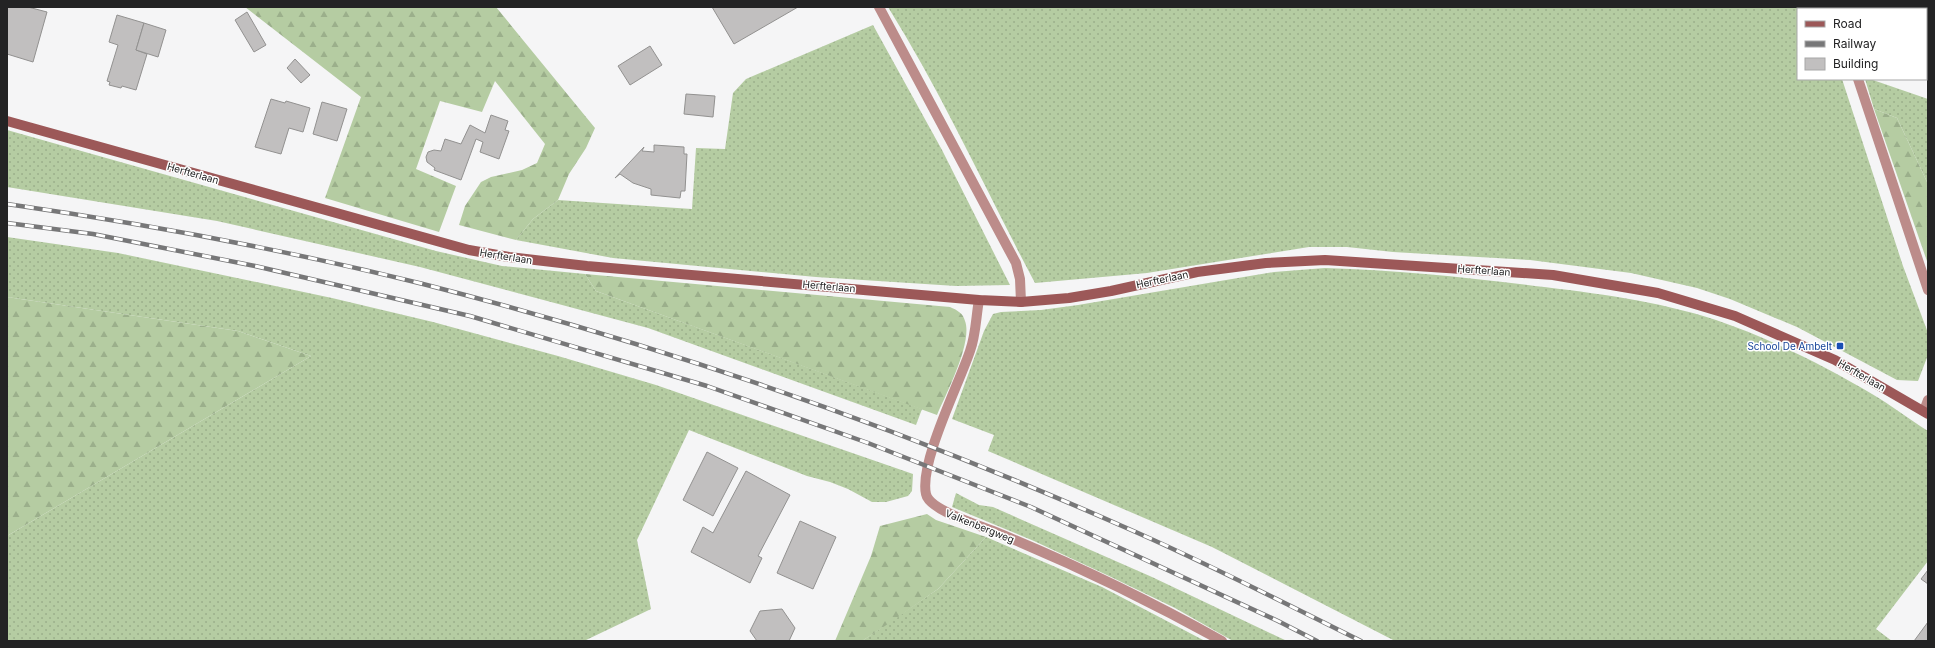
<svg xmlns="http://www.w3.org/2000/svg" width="1935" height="648" font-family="Inter,sans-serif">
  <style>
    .grass { fill: url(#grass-dots) }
    .forest { fill: url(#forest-firs) }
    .building { fill: #c1bfbf; stroke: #929190 }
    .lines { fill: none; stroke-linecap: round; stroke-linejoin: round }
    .street { stroke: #bc8c8a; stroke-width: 10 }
    .secondary { stroke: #9c5858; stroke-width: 10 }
    .rail-casing { stroke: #777778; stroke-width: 4.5 }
    .rail { stroke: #fff; stroke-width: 3; stroke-dasharray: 9; stroke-linecap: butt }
    .transit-dot { fill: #1a4fb4; stroke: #fff; stroke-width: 1.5 }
    .labels { text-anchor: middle; stroke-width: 3; stroke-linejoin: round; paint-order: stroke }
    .street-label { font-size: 10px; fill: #232324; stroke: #fff }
    .transit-label { font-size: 10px; fill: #164399; stroke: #fff; text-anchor: end }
  </style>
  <defs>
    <pattern id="grass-dots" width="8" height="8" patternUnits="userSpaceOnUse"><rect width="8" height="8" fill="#b5cca2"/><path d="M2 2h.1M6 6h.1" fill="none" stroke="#9baf8b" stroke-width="1.8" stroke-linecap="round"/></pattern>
    <pattern id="forest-firs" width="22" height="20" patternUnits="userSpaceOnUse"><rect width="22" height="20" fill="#b5cca2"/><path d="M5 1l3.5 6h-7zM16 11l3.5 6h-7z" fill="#9baf8b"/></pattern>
  </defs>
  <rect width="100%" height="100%" fill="#f5f5f6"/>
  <!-- grass -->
  <g class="grass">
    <path d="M 888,7 L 1819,7 L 1820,9 L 1798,9 L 1798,79 L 1842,79 L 1903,266 L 1928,333 L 1928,355 L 1918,381 L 1897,380 L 1797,327 L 1730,299 L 1697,288 L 1631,273 L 1530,260 L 1393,252 L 1347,247 L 1309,247 L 1147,273 L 1035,283 C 986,191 943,95 888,7 Z"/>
    <path d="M 873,25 L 942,150 L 1010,285 L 956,286 L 816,277 L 613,258 L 516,240 L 533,219 L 558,200 L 692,209 L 696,148 L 725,149 L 733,93 L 746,79 Z"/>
    <path d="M 1865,79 L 1870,79 L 1928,99 L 1928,184 L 1897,118 L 1874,109 Z"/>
    <path d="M 7,130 L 436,251 L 502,266 L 585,274 L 596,291 L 922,409 L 916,425 L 648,328 L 420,267 L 217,221 L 7,187 Z"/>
    <path d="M 7,237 L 118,253 L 332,298 L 433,322 L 558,356 L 656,385 L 913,474 L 912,491 L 908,496 L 886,502 L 872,502 L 848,489 L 830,482 L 807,476 L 689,430 L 637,540 L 651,609 L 584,641 L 7,641 L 7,536 L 311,356 L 238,331 L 7,297 Z"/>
    <path d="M 1325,268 C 1395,270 1464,277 1535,286 C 1595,293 1658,301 1716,320 C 1769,338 1825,366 1872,394 C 1891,405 1909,419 1928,431 L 1928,561 L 1876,629 L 1892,641 L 1395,641 L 1212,547 L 988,451 L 994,435 L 952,419 L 984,331 L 993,314 L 1001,312 L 1041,310 L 1078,305 L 1274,272 Z"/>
    <path d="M 956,493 L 979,505 L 993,507 L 1152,577 L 1287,641 L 1233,641 L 1175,608 L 1109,576 L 1034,541 L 952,507 Z"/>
    <path d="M 986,537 L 1102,587 L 1205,641 L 862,641 L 938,589 Z"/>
  </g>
  <!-- forest -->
  <g class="forest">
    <path d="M 245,7 L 496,7 L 595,128 L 586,148 L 569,174 L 558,200 L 533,219 L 516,240 L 459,225 L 465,206 L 481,182 L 491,177 L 522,170 L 537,163 L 545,144 L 495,81 L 482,112 L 440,101 L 416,169 L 456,186 L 439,232 L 325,198 L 361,97 Z"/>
    <path d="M 1874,109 L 1897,118 L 1928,184 L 1928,264 Z"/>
    <path d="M 585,274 L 950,307 C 957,310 963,313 965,321 C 973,342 946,394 937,415 L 596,291 Z"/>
    <path d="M 7,297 L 238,331 L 311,356 L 7,536 Z"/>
    <path d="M 927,514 L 936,520 L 986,537 L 938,589 L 891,622 L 862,641 L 835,641 L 871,556 L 880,526 Z"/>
  </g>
  <!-- building -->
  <g class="building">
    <path d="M 7,7 L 28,7 L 47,12 L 33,62 L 7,54 Z"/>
    <path d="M 712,7 L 798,7 L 734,44 Z"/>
    <path d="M 1926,11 L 1928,12 L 1928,70 L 1926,69 Z"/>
    <path d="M 247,12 L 266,45 L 254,52 L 235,20 Z"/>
    <path d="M 117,15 L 144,23 L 136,50 L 147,54 L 136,90 L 122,86 L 121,88 L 109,85 L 110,82 L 107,81 L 118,45 L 109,42 Z"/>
    <path d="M 144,23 L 166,30 L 158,57 L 136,50 Z"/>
    <path d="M 650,46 L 662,65 L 630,85 L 618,66 Z"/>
    <path d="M 295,59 L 310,75 L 301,83 L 287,68 Z"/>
    <path d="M 686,94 L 715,96 L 713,117 L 684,114 Z"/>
    <path d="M 271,99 L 285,103 L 286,101 L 310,108 L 303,132 L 289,128 L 281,154 L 255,147 Z"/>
    <path d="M 322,102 L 347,109 L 337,141 L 313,134 Z"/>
    <path d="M 491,115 L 508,121 L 505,130 L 509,131 L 499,159 L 480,152 L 483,142 L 476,139 L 461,180 L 434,170 L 435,168 L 427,162 L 426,157 L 428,152 L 434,150 L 441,151 L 445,139 L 461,144 L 470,125 L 485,133 Z"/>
    <path d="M 654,145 L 684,147 L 684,154 L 687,154 L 685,191 L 681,191 L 680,198 L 651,195 L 651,189 L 633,183 L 620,174 L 615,178 L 644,147 L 642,151 L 654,152 Z"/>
    <path d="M 707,452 L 738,468 L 713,516 L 683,500 Z"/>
    <path d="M 746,471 L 790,495 L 758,556 L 762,558 L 750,583 L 691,552 L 703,527 L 713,533 Z"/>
    <path d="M 800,521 L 836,537 L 813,589 L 777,573 Z"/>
    <path d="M 1928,570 L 1928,584 L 1921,579 Z"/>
    <path d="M 782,609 L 795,628 L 789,641 L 757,641 L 750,631 L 760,611 Z"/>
    <path d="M 1928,622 L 1928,641 L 1914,641 Z"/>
  </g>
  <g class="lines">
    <!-- street -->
    <g class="street">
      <path d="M 879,7 L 1016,263 L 1020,279 L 1021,302"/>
      <path d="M 1834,7 L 1835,9"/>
      <path d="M 1858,79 L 1928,290"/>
      <path d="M 979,300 C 976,316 976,335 970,351 C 959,384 919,463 926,494 C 929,510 978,525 993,531 C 1072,563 1148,600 1222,641"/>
      <path d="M 1924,411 L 1928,400"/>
    </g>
    <!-- secondary -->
    <path class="secondary" d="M 7,121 L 469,250 L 509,257 L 587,266 L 979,300 L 1021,302 L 1069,298 L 1111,291 L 1197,272 L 1266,263 L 1325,260 L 1553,275 L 1658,293 L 1735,316 L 1835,360 L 1928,414"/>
    <!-- rail casing -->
    <g class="rail-casing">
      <g id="rail">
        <path d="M 7,204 C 147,224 286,250 423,284 C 662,345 896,426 1122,526 C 1203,561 1282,602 1361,641"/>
        <path d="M 7,223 L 93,234 L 255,266 L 470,316 L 707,386 L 868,443 L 1031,507 L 1278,621 L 1317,641"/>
      </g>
    </g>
    <!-- rail -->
    <use href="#rail" class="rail"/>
  </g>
  <!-- markers -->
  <rect class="transit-dot" x="1836" y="342" width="8" height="8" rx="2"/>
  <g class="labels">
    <!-- street labels -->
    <g class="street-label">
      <text transform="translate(193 173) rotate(16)" y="4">Herfterlaan</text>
      <text transform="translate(506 256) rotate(9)" y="4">Herfterlaan</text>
      <text transform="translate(1484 270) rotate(4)" y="4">Herfterlaan</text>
      <text transform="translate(1162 279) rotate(-12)" y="4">Herfterlaan</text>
      <text transform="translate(829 286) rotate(5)" y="4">Herfterlaan</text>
      <text transform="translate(1862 375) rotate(30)" y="4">Herfterlaan</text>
      <text transform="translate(980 526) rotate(22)" y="4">Valkenbergweg</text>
    </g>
    <!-- transit labels -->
    <g class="transit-label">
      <text x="1832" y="350">School De Ambelt</text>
    </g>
  </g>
  <!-- border -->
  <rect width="1935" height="648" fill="none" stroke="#232324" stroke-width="16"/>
  <!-- legend -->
  <rect x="1797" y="8" width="130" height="72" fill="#ffffff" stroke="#a7a7a7"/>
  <rect x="1805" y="21" width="20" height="6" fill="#9c5858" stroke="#a7a7a7"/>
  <text x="1833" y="28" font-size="12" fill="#232324">Road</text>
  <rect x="1805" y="41" width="20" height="6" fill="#777778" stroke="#a7a7a7"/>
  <text x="1833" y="48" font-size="12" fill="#232324">Railway</text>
  <rect x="1805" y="58" width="20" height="12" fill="#c1bfbf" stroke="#a7a7a7"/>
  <text x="1833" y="68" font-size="12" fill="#232324">Building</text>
</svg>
